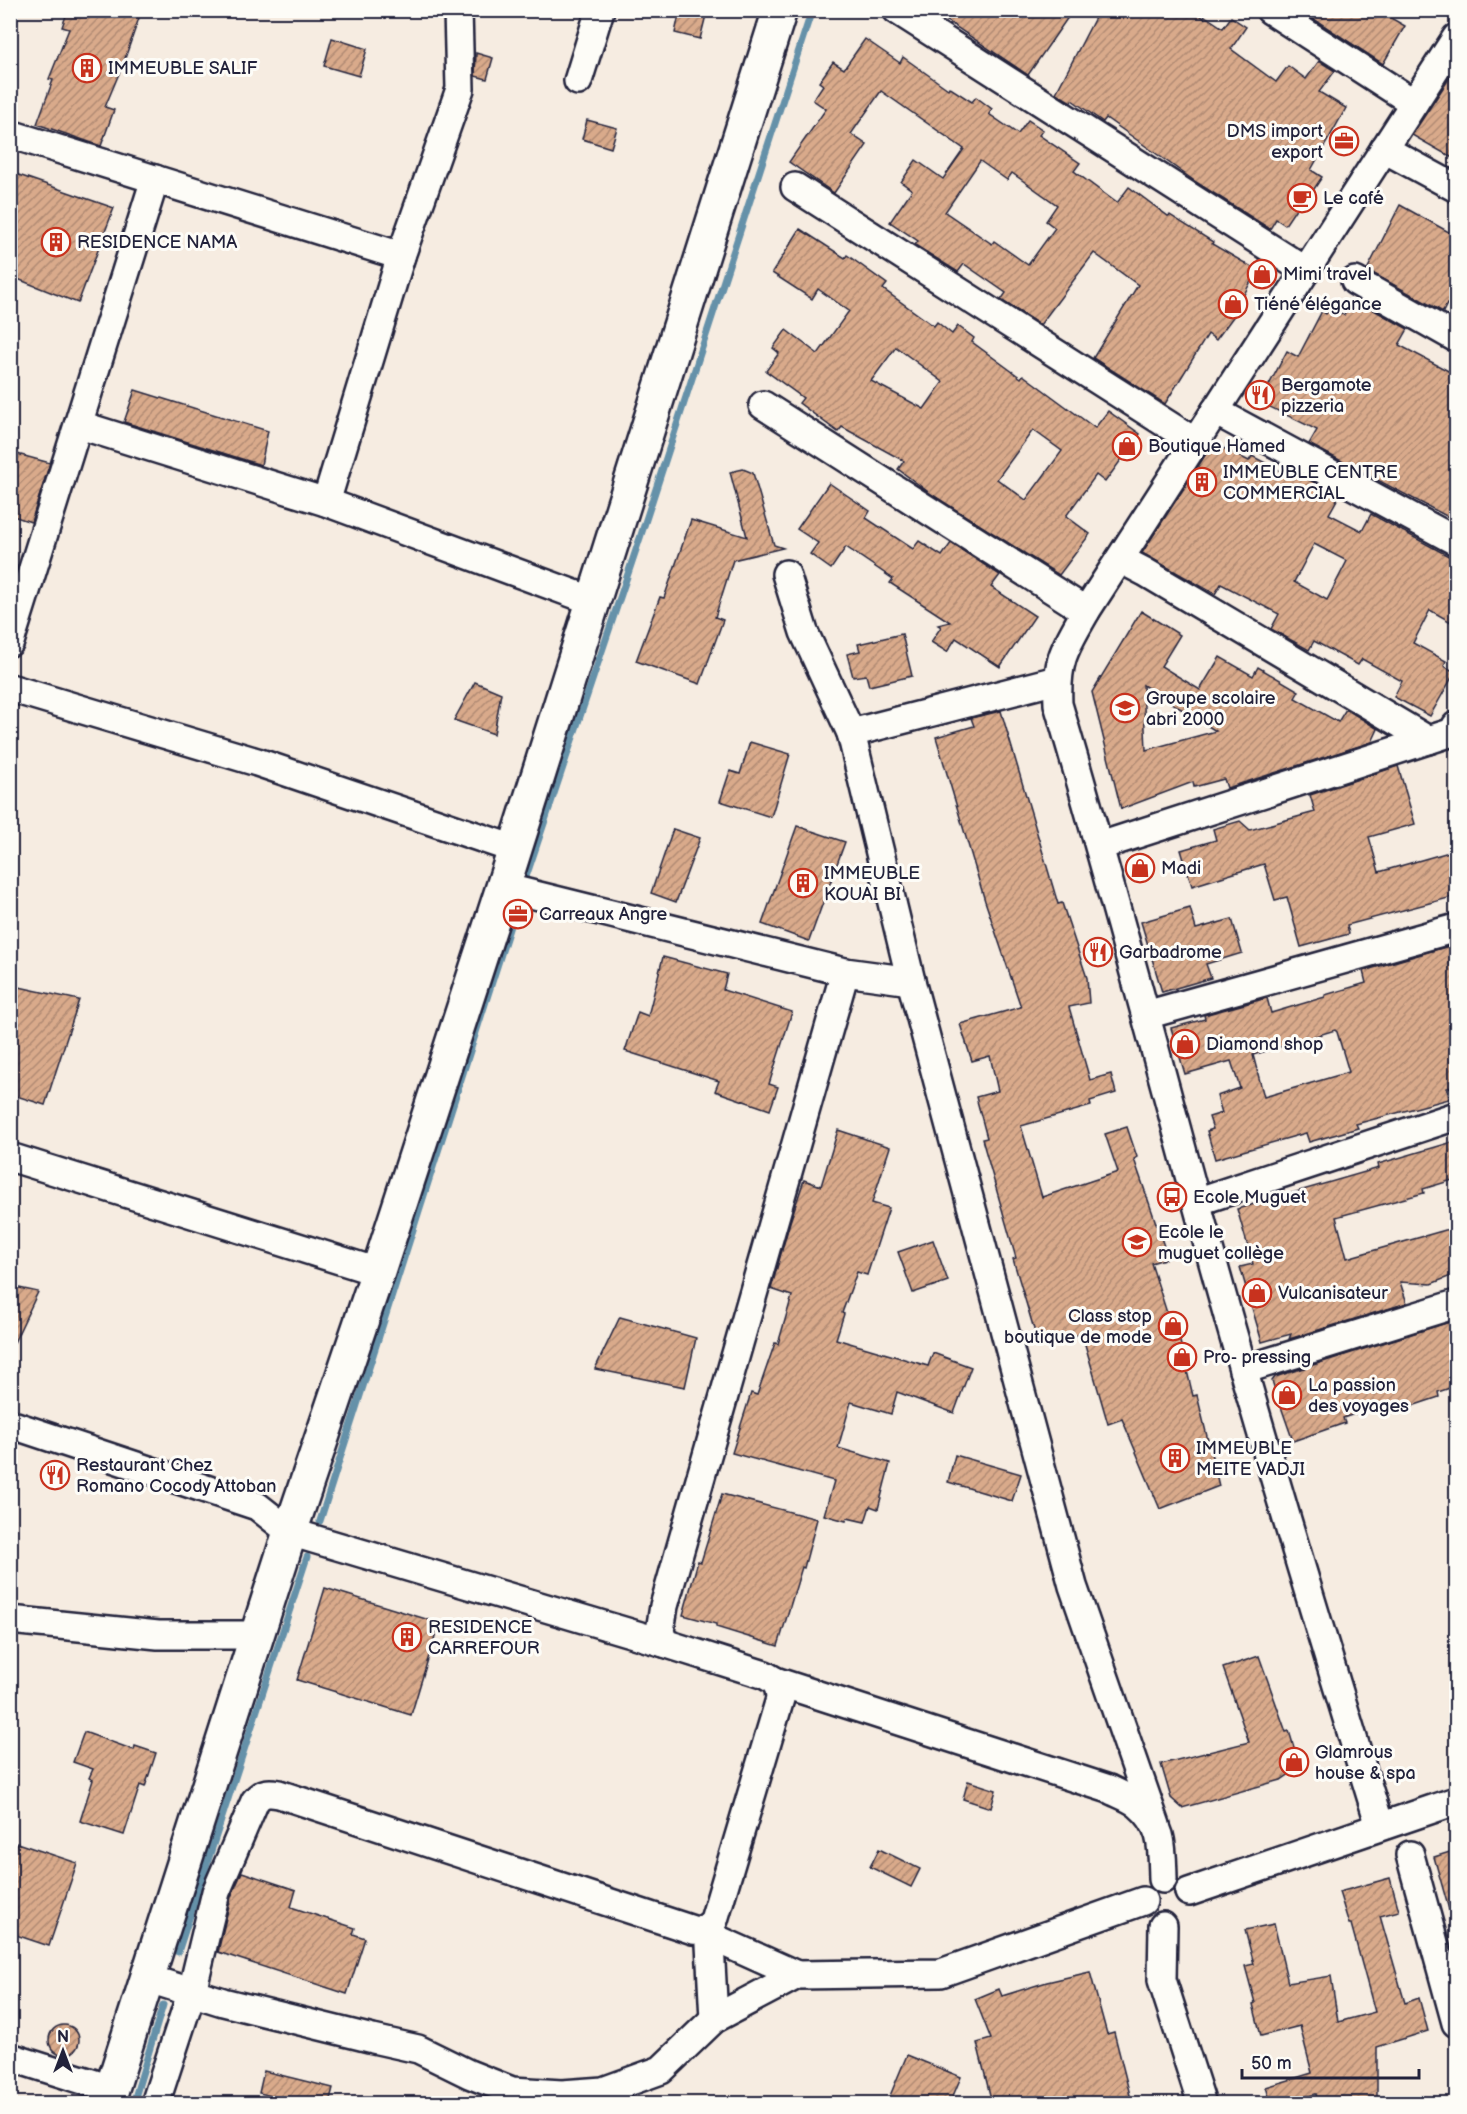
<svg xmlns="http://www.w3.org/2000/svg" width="1467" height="2114" font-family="'Balsamiq Sans',sans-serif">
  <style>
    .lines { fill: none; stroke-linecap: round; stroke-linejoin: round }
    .stream { stroke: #6591a9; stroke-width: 7 }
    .building { fill: url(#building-hatch); stroke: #22223b; stroke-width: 1.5; fill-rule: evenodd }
    .street-casing { stroke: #22223b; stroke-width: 32 }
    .secondary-casing { stroke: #22223b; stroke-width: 38 }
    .street { stroke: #fdfcf7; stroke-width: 27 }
    .secondary { stroke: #fdfcf7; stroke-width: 33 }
    .labels { text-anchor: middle; stroke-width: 6; stroke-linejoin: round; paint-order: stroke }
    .poi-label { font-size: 18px; fill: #22223b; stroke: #fdfcf7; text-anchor: start }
  </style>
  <defs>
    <pattern id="building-hatch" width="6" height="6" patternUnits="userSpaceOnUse" patternTransform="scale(1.5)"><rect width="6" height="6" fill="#d9aa8b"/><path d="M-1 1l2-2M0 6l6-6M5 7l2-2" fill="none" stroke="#b08a73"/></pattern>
  </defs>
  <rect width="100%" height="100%" fill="#f6ece1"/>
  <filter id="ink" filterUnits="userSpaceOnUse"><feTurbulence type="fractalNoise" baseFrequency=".0167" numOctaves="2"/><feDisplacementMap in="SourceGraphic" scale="12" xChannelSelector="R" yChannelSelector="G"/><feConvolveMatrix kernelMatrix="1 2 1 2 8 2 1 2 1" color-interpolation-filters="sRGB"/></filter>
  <g filter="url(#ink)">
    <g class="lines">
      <!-- stream -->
      <g class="stream">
        <path d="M 527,874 L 640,538 L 812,10"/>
        <path d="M 320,1521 L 515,910"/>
        <path d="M 178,1952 L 307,1557"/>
        <path d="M 133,2104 L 163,2005"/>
      </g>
    </g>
    <!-- building -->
    <g class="building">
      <path d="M 68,10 L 117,10 L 139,18 L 123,64 L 105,107 L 114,110 L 101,146 L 37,124 L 53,80 L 49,79 L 69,29 L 62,27 Z"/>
      <path d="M 680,10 L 706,15 L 700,39 L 675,33 Z"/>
      <path d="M 931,10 L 1005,10 L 1017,19 L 1025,10 L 1073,10 L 1028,75 Z"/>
      <path d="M 1099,10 L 1193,10 L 1204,18 L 1205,16 L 1223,28 L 1231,17 L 1246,27 L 1231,49 L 1276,82 L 1288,66 L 1306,79 L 1319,61 L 1335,71 L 1319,92 L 1346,108 L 1311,170 L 1322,177 L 1308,198 L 1305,195 L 1285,225 L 1276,219 L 1270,229 L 1196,182 L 1106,118 L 1103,122 L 1072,100 L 1071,102 L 1056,93 Z"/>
      <path d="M 1300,10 L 1377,10 L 1405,26 L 1383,64 Z"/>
      <path d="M 332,38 L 367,49 L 359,76 L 324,66 Z"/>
      <path d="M 865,39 L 900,63 L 903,57 L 948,89 L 949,87 L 972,102 L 976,97 L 992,109 L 989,114 L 1018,134 L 1028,120 L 1043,130 L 1039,135 L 1080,163 L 1074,171 L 1117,203 L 1129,187 L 1168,216 L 1170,215 L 1213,242 L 1212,244 L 1257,270 L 1239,304 L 1241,306 L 1216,340 L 1208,334 L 1165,404 L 1093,358 L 1138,285 L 1094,253 L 1040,325 L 1001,300 L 1006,293 L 964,264 L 958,272 L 915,245 L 918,241 L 890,222 L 912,190 L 901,182 L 916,160 L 943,179 L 964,149 L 881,91 L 851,134 L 867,145 L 834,193 L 789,162 L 826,109 L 813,100 L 823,85 L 819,82 L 833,62 L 844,69 ZM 980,161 L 1007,180 L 1012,173 L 1057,205 L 1046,221 L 1055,228 L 1028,265 L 994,241 L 992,244 L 945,212 Z"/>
      <path d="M 476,53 L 493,58 L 487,79 L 475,76 Z"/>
      <path d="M 1456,68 L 1456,160 L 1412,135 Z"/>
      <path d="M 587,120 L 617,128 L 611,148 L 582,139 Z"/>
      <path d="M 10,172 L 114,208 L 78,303 L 10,276 Z"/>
      <path d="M 1400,205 L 1456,236 L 1456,308 L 1447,304 L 1443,312 L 1367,270 Z"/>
      <path d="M 800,229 L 845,258 L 847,255 L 887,284 L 883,289 L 934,326 L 937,322 L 952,334 L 958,326 L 974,338 L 972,342 L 1021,378 L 1023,375 L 1095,428 L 1108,411 L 1140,434 L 1105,482 L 1096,475 L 1066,516 L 1090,534 L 1059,575 L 931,494 L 898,469 L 904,461 L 842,427 L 838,432 L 799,403 L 803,398 L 766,371 L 779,353 L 773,348 L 786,330 L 818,354 L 849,311 L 818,289 L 812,299 L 772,273 ZM 896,347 L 943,382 L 924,409 L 871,381 ZM 1033,430 L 1062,451 L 1026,500 L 997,479 Z"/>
      <path d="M 1351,304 L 1360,309 L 1363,304 L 1408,329 L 1399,345 L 1456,375 L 1456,521 L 1309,444 L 1317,430 L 1260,402 L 1287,351 L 1298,357 L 1322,311 L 1326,314 L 1330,308 L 1344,315 Z"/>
      <path d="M 135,390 L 268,431 L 261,465 L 124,422 Z"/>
      <path d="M 1213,443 L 1249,461 L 1252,456 L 1292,477 L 1295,472 L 1339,496 L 1329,514 L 1362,531 L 1371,514 L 1456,560 L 1456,625 L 1430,610 L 1413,643 L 1446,661 L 1444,666 L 1455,672 L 1430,716 L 1394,697 L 1402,681 L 1362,659 L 1358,665 L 1314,641 L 1309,650 L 1271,629 L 1279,614 L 1221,584 L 1215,594 L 1142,553 ZM 1314,544 L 1347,561 L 1327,600 L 1294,582 Z"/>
      <path d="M 10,452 L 50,463 L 31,522 L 10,515 Z"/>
      <path d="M 743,469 L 753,473 L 774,545 L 783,548 L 733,560 L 715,617 L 723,620 L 700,684 L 636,661 L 660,597 L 664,598 L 691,520 L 747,537 L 730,472 Z"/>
      <path d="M 829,483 L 870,511 L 866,518 L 913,549 L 919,541 L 942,556 L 951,543 L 1000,575 L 991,587 L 1035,616 L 1000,667 L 956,638 L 947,652 L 931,642 L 941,627 L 938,625 L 950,622 L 890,583 L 893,579 L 846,547 L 831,569 L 810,554 L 818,543 L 797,529 Z"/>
      <path d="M 1141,611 L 1180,635 L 1161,666 L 1200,690 L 1220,657 L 1253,676 L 1258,667 L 1299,691 L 1295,698 L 1338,722 L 1346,709 L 1378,729 L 1372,742 L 1227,788 L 1224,779 L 1194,787 L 1193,782 L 1121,809 L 1092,692 ZM 1143,685 L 1216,731 L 1146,750 Z"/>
      <path d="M 902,634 L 912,676 L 869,686 L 866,675 L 853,677 L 847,654 L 860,651 L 858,644 Z"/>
      <path d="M 475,682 L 501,693 L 494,734 L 454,720 Z"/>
      <path d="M 1001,711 L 1058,904 L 1062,903 L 1087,978 L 1089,1003 L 1069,1007 L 1090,1080 L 1111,1074 L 1116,1093 L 1090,1101 L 1091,1106 L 1021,1126 L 1042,1197 L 1118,1172 L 1105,1134 L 1127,1127 L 1137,1157 L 1134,1159 L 1168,1258 L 1151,1263 L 1167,1313 L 1173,1312 L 1193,1396 L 1197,1395 L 1219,1486 L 1160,1509 L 1122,1419 L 1108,1424 L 1082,1334 L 1039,1346 L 1013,1259 L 1016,1258 L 982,1139 L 987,1138 L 976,1097 L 998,1091 L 990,1056 L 972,1061 L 960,1024 L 1021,1007 L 985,901 L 936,737 L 974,726 L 971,718 Z"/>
      <path d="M 750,742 L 790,754 L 771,817 L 720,801 L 730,771 L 740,774 Z"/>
      <path d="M 1398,766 L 1415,824 L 1369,837 L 1379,872 L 1456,850 L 1456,896 L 1347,925 L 1349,934 L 1301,947 L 1287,897 L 1275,900 L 1264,864 L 1192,886 L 1181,850 L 1216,840 L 1213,829 L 1240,821 L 1250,830 L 1315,812 L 1310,795 Z"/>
      <path d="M 797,826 L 845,842 L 809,941 L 762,924 Z"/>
      <path d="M 673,829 L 700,838 L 676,902 L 651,893 Z"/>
      <path d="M 1190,908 L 1196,929 L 1232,919 L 1242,953 L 1206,964 L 1211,978 L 1162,992 L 1141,922 Z"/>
      <path d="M 1456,944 L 1456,1086 L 1447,1088 L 1449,1099 L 1356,1124 L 1358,1128 L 1309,1142 L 1306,1133 L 1215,1159 L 1207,1131 L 1213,1129 L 1209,1117 L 1222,1113 L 1217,1096 L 1240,1088 L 1231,1061 L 1185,1074 L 1171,1028 L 1205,1019 L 1204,1015 L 1267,998 L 1271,1013 L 1325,997 L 1325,995 L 1366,983 L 1363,971 ZM 1335,1030 L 1337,1032 L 1349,1072 L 1264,1097 L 1253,1055 Z"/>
      <path d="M 663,957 L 727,974 L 723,990 L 792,1012 L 769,1084 L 778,1087 L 770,1110 L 715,1091 L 719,1081 L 625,1051 L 638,1012 L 648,1016 Z"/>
      <path d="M 10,985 L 79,1000 L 45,1105 L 10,1094 Z"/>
      <path d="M 838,1130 L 890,1147 L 872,1203 L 889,1208 L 867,1275 L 857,1272 L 842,1313 L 844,1314 L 836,1339 L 928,1366 L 933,1353 L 971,1367 L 954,1413 L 897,1392 L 891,1414 L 851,1402 L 838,1448 L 890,1463 L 878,1509 L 870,1506 L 865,1522 L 847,1518 L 846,1521 L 824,1515 L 834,1481 L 732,1453 L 751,1393 L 757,1395 L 775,1343 L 778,1344 L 792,1296 L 771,1289 L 790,1222 L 804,1180 L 821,1186 Z"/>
      <path d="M 1456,1141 L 1456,1179 L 1423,1189 L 1424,1193 L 1336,1217 L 1347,1258 L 1456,1227 L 1456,1274 L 1431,1284 L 1400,1282 L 1407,1303 L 1289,1339 L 1291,1334 L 1262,1342 L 1240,1267 L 1253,1264 L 1237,1209 L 1379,1168 L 1378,1164 Z"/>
      <path d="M 933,1240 L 948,1281 L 913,1293 L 898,1252 Z"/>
      <path d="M 10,1286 L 38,1292 L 10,1351 Z"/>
      <path d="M 620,1317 L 696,1338 L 685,1387 L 595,1369 Z"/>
      <path d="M 1456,1320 L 1456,1386 L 1438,1392 L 1439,1397 L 1391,1413 L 1387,1403 L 1343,1418 L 1345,1423 L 1293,1441 L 1272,1381 L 1275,1377 Z"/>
      <path d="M 955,1455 L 1021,1474 L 1012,1501 L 948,1482 Z"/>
      <path d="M 722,1494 L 817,1519 L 804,1568 L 802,1567 L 778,1646 L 716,1627 L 716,1624 L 683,1615 L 698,1561 L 701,1562 Z"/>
      <path d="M 325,1588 L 439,1623 L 411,1715 L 297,1680 Z"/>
      <path d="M 1259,1656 L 1286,1732 L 1289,1731 L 1300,1767 L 1281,1780 L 1182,1808 L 1171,1798 L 1161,1764 L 1249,1742 L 1223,1668 Z"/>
      <path d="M 84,1732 L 134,1750 L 135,1746 L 156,1753 L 145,1787 L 140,1785 L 124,1835 L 80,1821 L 93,1780 L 89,1778 L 93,1769 L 73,1762 Z"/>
      <path d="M 968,1781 L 996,1790 L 991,1808 L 963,1799 Z"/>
      <path d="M 17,1843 L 77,1863 L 49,1946 L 10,1933 L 10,1863 Z"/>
      <path d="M 879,1849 L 920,1869 L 911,1887 L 870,1867 Z"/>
      <path d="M 1456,1850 L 1456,1916 L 1451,1917 L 1434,1857 Z"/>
      <path d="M 242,1872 L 296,1890 L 291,1907 L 355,1928 L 353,1934 L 365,1938 L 347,1994 L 218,1952 L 231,1897 Z"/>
      <path d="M 1390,1878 L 1399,1911 L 1380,1916 L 1405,2003 L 1419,1998 L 1428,2031 L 1377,2047 L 1377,2103 L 1318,2103 L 1316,2094 L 1283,2103 L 1271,2103 L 1266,2087 L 1312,2073 L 1300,2026 L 1261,2036 L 1253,2004 L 1255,2003 L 1245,1966 L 1254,1964 L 1245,1930 L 1274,1924 L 1288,1983 L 1331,1976 L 1338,2022 L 1375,2012 L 1351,1924 L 1349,1924 L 1339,1892 Z"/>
      <path d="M 1090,1972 L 1107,2034 L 1114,2032 L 1132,2103 L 992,2103 L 977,2043 L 991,2039 L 975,1999 L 999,1989 L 1002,1996 L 1047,1982 Z"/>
      <circle cx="64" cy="2040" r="15"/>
      <path d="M 907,2055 L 961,2077 L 950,2103 L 887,2103 Z"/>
      <path d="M 264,2071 L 333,2088 L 329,2103 L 300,2103 L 259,2093 Z"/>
    </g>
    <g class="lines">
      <!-- street casing -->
      <g class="street-casing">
        <g id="street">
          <path d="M 897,10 L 1306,271"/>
          <path d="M 1270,10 L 1414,103"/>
          <path d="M 578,81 L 600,10"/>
          <path d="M 10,134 L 401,256"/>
          <path d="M 1384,149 L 1456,188"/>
          <path d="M 795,187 L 1195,442"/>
          <path d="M 1355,281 L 1456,338"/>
          <path d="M 763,405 L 1086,611"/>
          <path d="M 1215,411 L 1456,541"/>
          <path d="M 80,425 L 326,502 L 593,601"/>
          <path d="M 326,502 L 401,256 L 460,89 L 458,10"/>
          <path d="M 1120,559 L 1145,572 L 1428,740"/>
          <path d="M 786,574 L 804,632 L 851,733"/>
          <path d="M 10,642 L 155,179"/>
          <path d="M 1057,680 L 851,733 L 911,981 L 1073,1586 L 1156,1825"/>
          <path d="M 10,688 L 257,762 L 514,849"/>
          <path d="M 1100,846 L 1453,732 L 1456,726"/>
          <path d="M 503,887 L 845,972 L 911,981"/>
          <path d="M 1146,1015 L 1456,928"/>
          <path d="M 10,1157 L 378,1272"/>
          <path d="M 1196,1202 L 1456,1116"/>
          <path d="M 1243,1370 L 1456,1304"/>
          <path d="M 10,1424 L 257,1506 L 290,1532 L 664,1643 L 765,1675 L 775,1681 L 1109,1789 C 1118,1794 1131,1798 1139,1805 C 1164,1826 1162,1849 1163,1879"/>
          <path d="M 10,1620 L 158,1635 L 257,1635"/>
          <path d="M 664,1643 L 660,1631 L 664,1606 L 845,972"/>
          <path d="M 1380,1826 C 1316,1618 1253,1411 1196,1201 C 1151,1035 1107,869 1058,704 C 1056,659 1065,648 1086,611 L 1456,38"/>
          <path d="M 1410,1855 L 1456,2023"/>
          <path d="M 1189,1892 L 1456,1801"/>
          <path d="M 709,1926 L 714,2019"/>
          <path d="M 1163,1926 L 1162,1980 L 1202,2104"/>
          <path d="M 710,1936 L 797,1975"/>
          <path d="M 146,1978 L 223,2002 L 373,2039 L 418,2049 L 469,2074 L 512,2091 L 562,2094 L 603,2091 L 661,2070 L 714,2019 L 797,1975 L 941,1973 L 1143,1901"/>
          <path d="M 10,2057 L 111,2089"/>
          <path d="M 155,2104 L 192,1991 L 216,1892 L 255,1801 C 262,1792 269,1792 279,1794 L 693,1930 C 702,1931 708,1928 714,1920 L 780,1699 L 779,1689 L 775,1681"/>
        </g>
      </g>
      <!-- secondary casing -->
      <g class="secondary-casing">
        <path id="secondary" d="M 107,2104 L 290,1532 L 378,1272 L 503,887 L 780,10"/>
      </g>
      <!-- street -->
      <use href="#street" class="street"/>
      <!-- secondary -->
      <use href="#secondary" class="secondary"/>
    </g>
  </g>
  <!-- icons -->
  <defs>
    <g id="building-ring" transform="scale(1.5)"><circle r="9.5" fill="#fdfcf7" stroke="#c8321e" stroke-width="1.5"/><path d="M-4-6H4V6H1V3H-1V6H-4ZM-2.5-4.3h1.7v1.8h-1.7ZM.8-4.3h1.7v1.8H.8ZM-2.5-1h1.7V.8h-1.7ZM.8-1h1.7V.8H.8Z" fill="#c8321e"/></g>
    <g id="office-ring" transform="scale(1.5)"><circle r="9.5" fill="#fdfcf7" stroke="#c8321e" stroke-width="1.5"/><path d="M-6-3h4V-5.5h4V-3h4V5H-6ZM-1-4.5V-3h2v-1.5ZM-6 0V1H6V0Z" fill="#c8321e"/></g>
    <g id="cafe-ring" transform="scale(1.5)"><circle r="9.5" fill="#fdfcf7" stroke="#c8321e" stroke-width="1.5"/><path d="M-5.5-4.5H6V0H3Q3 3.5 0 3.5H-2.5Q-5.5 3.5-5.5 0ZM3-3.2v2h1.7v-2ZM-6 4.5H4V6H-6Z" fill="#c8321e"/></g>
    <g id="shop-ring" transform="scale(1.5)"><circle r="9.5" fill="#fdfcf7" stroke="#c8321e" stroke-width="1.5"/><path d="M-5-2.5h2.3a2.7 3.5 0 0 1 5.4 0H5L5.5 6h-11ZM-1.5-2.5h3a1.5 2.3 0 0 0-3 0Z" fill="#c8321e"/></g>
    <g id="restaurant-ring" transform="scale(1.5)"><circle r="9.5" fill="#fdfcf7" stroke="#c8321e" stroke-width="1.5"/><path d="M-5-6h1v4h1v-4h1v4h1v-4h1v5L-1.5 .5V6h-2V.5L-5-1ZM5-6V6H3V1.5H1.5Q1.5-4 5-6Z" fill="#c8321e"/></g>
    <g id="school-ring" transform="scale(1.5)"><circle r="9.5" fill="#fdfcf7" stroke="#c8321e" stroke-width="1.5"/><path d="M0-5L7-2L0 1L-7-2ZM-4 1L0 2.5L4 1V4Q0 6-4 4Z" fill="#c8321e"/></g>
    <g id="bus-ring" transform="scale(1.5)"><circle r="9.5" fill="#fdfcf7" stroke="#c8321e" stroke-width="1.5"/><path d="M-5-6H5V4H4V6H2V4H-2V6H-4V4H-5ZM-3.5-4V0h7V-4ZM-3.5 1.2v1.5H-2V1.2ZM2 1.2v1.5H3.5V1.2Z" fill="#c8321e"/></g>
  </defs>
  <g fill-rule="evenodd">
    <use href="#building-ring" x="87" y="68"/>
    <use href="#office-ring" x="1344" y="141"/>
    <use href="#cafe-ring" x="1302" y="198"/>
    <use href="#building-ring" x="56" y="242"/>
    <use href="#shop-ring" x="1262" y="274"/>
    <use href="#shop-ring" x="1233" y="304"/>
    <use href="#restaurant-ring" x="1260" y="395"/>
    <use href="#shop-ring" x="1127" y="446"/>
    <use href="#building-ring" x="1202" y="482"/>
    <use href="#school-ring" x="1125" y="708"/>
    <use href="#shop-ring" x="1140" y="868"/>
    <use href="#building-ring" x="803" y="883"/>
    <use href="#office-ring" x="518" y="914"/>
    <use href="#restaurant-ring" x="1098" y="952"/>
    <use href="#shop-ring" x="1185" y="1044"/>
    <use href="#bus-ring" x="1172" y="1197"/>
    <use href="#school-ring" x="1137" y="1242"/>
    <use href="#shop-ring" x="1257" y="1293"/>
    <use href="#shop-ring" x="1173" y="1326"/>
    <use href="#shop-ring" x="1182" y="1357"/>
    <use href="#shop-ring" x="1287" y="1395"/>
    <use href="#building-ring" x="1175" y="1458"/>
    <use href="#restaurant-ring" x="55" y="1475"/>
    <use href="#building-ring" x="407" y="1637"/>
    <use href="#shop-ring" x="1294" y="1762"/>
  </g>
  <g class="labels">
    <!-- poi labels -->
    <g class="poi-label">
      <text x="108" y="74">IMMEUBLE SALIF</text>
      <text x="1323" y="137" text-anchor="end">DMS import<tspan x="1323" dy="21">export</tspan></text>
      <text x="1323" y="204">Le café</text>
      <text x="77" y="248">RESIDENCE NAMA</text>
      <text x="1283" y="280">Mimi travel</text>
      <text x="1254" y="310">Tiéné élégance</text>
      <text x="1281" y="391">Bergamote<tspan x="1281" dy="21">pizzeria</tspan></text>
      <text x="1148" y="452">Boutique Hamed</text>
      <text x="1223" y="478">IMMEUBLE CENTRE<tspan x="1223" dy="21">COMMERCIAL</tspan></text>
      <text x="1146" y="704">Groupe scolaire<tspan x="1146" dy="21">abri 2000</tspan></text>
      <text x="1161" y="874">Madi</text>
      <text x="824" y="879">IMMEUBLE<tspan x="824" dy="21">KOUAI BI</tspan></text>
      <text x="539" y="920">Carreaux Angre</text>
      <text x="1119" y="958">Garbadrome</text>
      <text x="1206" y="1050">Diamond shop</text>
      <text x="1193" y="1203">Ecole Muguet</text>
      <text x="1158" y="1238">Ecole le<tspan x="1158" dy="21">muguet collège</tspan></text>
      <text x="1278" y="1299">Vulcanisateur</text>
      <text x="1152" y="1322" text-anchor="end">Class stop<tspan x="1152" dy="21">boutique de mode</tspan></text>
      <text x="1203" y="1363">Pro- pressing</text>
      <text x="1308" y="1391">La passion<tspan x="1308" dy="21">des voyages</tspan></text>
      <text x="1196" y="1454">IMMEUBLE<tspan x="1196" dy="21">MEITE VADJI</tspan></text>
      <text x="76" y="1471">Restaurant Chez<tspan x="76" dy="21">Romano Cocody Attoban</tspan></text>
      <text x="428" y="1633">RESIDENCE<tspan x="428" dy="21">CARREFOUR</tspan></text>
      <text x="1315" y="1758">Glamrous<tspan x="1315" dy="21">house &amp; spa</tspan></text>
    </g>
  </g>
  <!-- margin -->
  <rect width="1467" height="2114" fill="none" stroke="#fdfcf7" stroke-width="36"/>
  <rect x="18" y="18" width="1431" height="2078" fill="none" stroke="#22223b" stroke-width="2" filter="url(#ink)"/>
  <!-- north arrow -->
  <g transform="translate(63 2051)" stroke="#fdfcf7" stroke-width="4.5" paint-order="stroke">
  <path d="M0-4.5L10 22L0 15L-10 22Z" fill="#22223b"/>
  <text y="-9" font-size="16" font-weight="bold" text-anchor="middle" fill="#22223b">N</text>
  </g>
  <!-- scale -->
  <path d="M1242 2069v9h177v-9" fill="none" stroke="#22223b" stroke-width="3"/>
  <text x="1251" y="2069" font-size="18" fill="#22223b" stroke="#fdfcf7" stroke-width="4.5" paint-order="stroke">50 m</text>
</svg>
